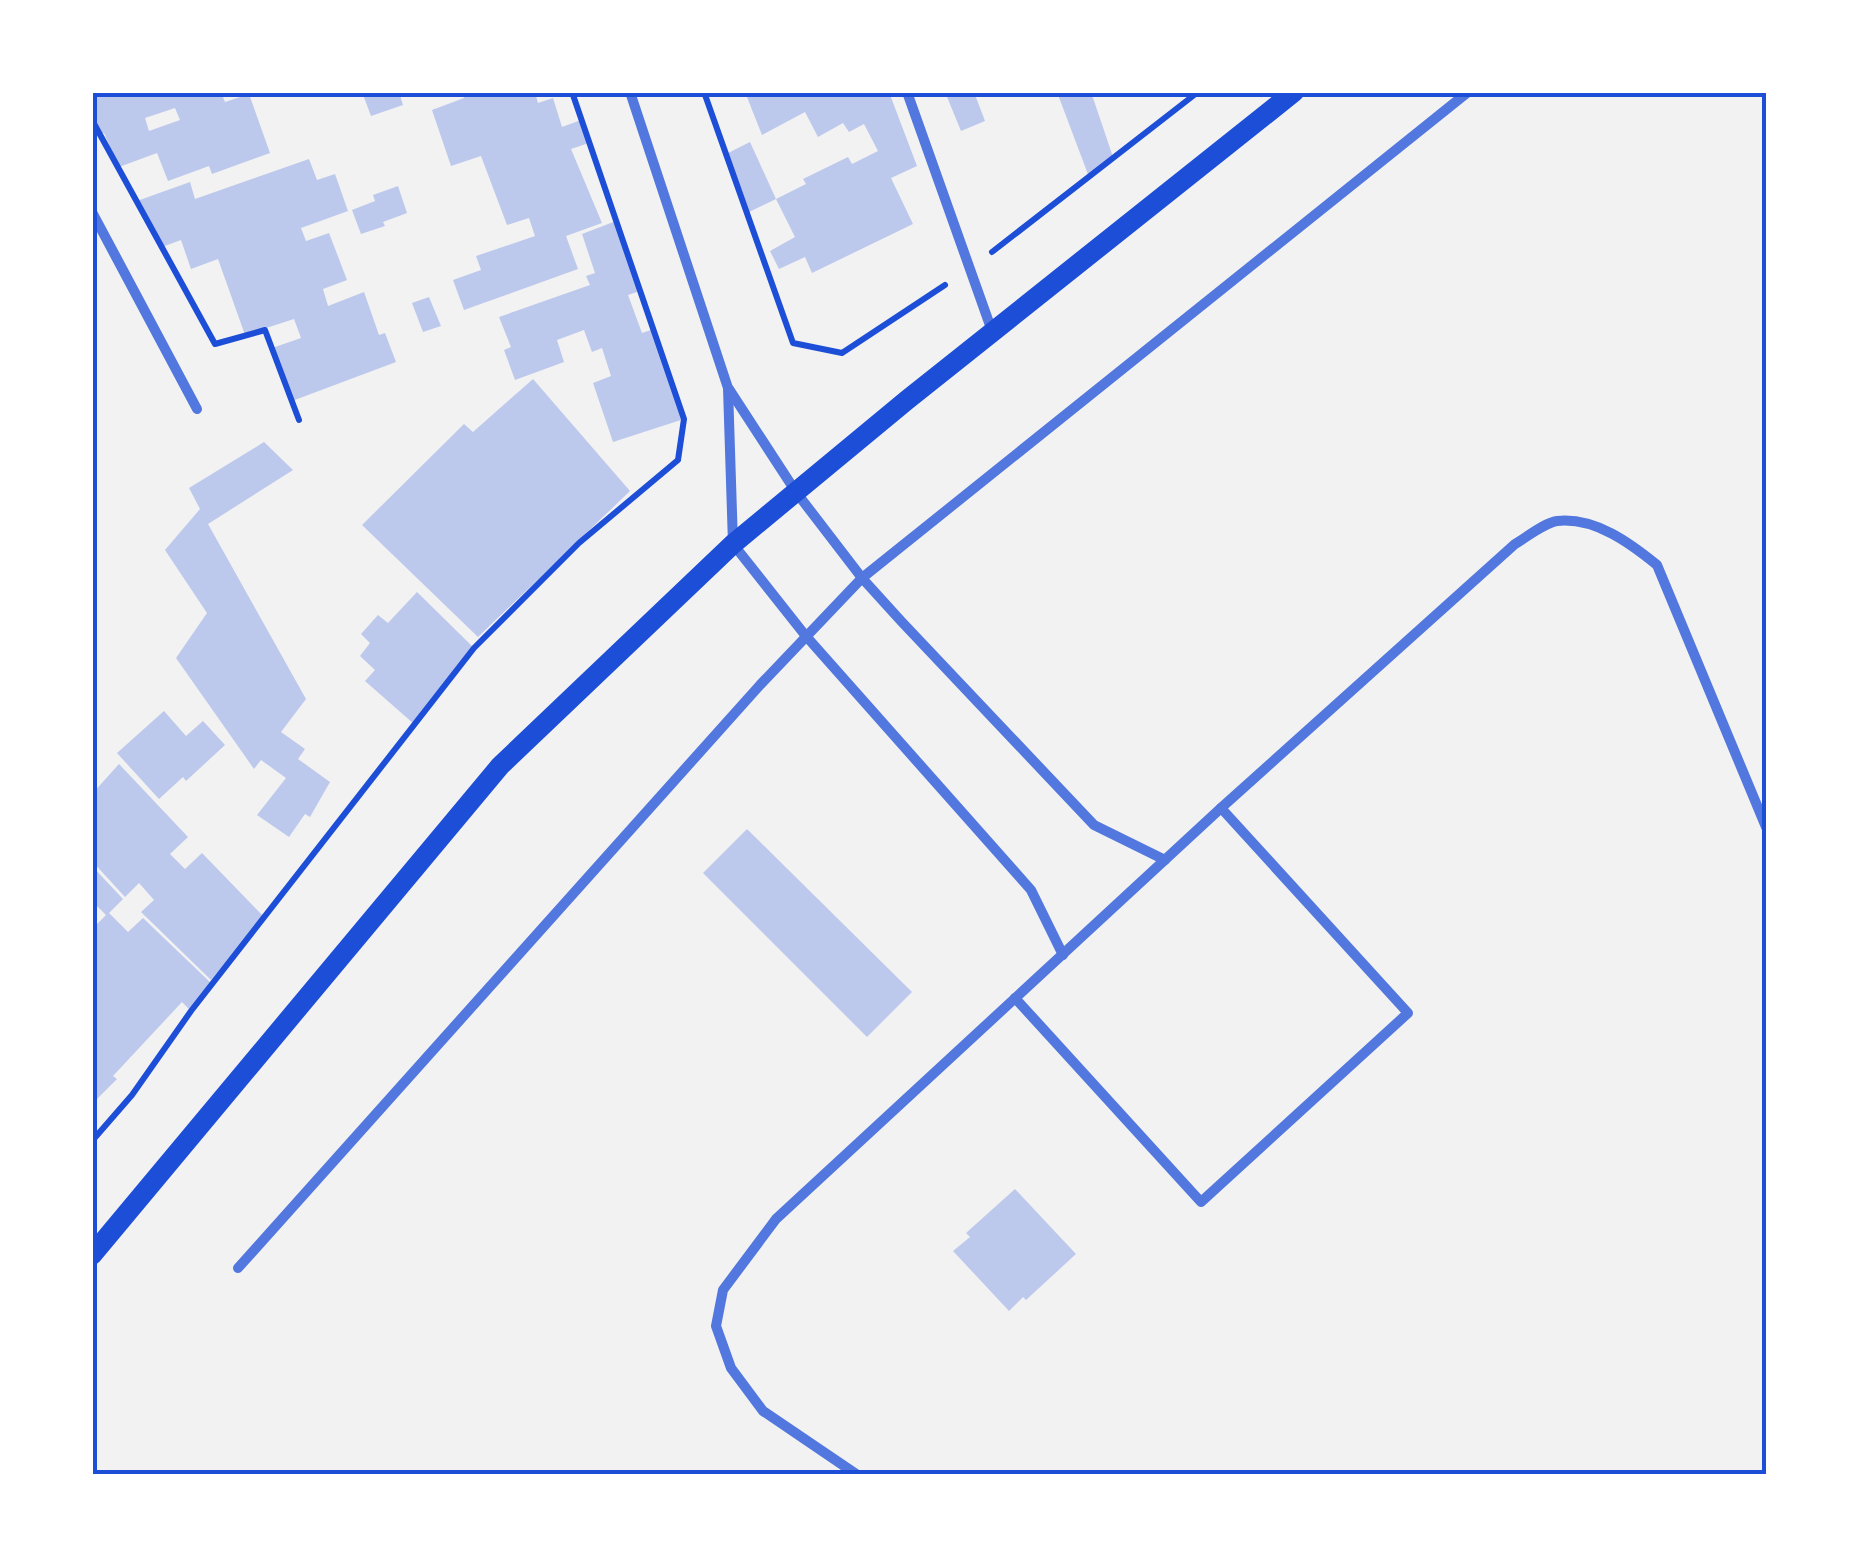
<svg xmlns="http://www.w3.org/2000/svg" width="1859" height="1567" font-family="'IBM Plex Serif',serif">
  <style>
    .building { fill: #bdc9ec; fill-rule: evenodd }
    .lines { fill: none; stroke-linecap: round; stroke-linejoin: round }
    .path { stroke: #1d4ed8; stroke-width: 6 }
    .minor { stroke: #5277de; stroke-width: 10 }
    .secondary { stroke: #1d4ed8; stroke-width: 20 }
    .neatline { fill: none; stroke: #1d4ed8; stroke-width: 4 }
  </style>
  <rect width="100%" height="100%" fill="#f2f2f2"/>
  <!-- building -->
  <g class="building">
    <path d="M 92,92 L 221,92 L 225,102 L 249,94 L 270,153 L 212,174 L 209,166 L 168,181 L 157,153 L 119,167 L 104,133 L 100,134 L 92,120 ZM 175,108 L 180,120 L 149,131 L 145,118 Z"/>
    <path d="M 362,92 L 399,92 L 403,105 L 371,116 Z"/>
    <path d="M 462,92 L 535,92 L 538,103 L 553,98 L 562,127 L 581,120 L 589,143 L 571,149 L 602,223 L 566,236 L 578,269 L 464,310 L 453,280 L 481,270 L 476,256 L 535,236 L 529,218 L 507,225 L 481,156 L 451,166 L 432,110 L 464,98 Z"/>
    <path d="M 745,92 L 889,92 L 917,166 L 891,178 L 913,224 L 812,273 L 805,257 L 779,269 L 770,251 L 795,237 L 776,199 L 747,213 L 726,154 L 750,142 L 776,199 L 806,184 L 803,179 L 848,157 L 852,164 L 878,151 L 864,124 L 849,132 L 843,123 L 818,137 L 805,112 L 762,135 Z"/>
    <path d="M 945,92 L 974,92 L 985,121 L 961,131 Z"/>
    <path d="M 1057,92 L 1091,92 L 1113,157 L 1089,177 Z"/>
    <path d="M 309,159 L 317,180 L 335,174 L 348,211 L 301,228 L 306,241 L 329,233 L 347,280 L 323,289 L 328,306 L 364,292 L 379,335 L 385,333 L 396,362 L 292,401 L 272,348 L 301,338 L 294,319 L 245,335 L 218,259 L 191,269 L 181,240 L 162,247 L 137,201 L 190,182 L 195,199 Z"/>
    <path d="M 398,186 L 407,213 L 383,222 L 385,226 L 361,234 L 352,210 L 375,201 L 373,195 Z"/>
    <path d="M 616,221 L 640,291 L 628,295 L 642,333 L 654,329 L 684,419 L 613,442 L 593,383 L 611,376 L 602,348 L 592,352 L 584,330 L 557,340 L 564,362 L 515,380 L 504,350 L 511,347 L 499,317 L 590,285 L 586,276 L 595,273 L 582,234 Z"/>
    <path d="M 429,297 L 441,326 L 423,332 L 412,303 Z"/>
    <path d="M 533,379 L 630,491 L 478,637 L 362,525 L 464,424 L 473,432 Z"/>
    <path d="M 264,442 L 293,470 L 208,524 L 306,699 L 281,732 L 305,749 L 298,759 L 330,782 L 310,817 L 305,814 L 289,837 L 257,815 L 286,778 L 261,760 L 254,769 L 176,658 L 207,613 L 165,550 L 200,509 L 189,488 Z"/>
    <path d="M 417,592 L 474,648 L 414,724 L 365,681 L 375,670 L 360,656 L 370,643 L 361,634 L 378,615 L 388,623 Z"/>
    <path d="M 164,711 L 186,736 L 203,721 L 225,745 L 186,781 L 183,777 L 159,799 L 117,753 Z"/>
    <path d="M 119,764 L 188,837 L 170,854 L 185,869 L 202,853 L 263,916 L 211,980 L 141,912 L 154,900 L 139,883 L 125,897 L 92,861 L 92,794 Z"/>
    <path d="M 747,829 L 912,992 L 867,1037 L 703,873 Z"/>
    <path d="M 92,866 L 123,899 L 109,913 L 128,932 L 143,918 L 212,984 L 191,1011 L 182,1002 L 113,1076 L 117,1079 L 92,1104 L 92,922 L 96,925 L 106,915 L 92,901 Z"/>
    <path d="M 1015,1189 L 1076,1254 L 1026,1300 L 1023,1297 L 1009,1311 L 953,1251 L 970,1237 L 966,1233 Z"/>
  </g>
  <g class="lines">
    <!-- path -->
    <g class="path">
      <path d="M 704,92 L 793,343 L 842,353 L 945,285"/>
      <path d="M 92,120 L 215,344 L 265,330 L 299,420"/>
      <path d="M 992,252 L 1198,92"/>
      <path d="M 92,1141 L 132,1095 L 191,1011 L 474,648 L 579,543 L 678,460 L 684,419 L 572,92"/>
    </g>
    <!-- minor -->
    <g class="minor">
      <path d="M 630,92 L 728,388 L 733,544 L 805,635 L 1031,890 L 1063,955"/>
      <path d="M 907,92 L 992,331"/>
      <path d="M 92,212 L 197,409"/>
      <path d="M 729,389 L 796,492 L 862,578 L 901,621 L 1094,825 L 1165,860"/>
      <path d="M 1015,998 L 1201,1202 L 1408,1013 L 1221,808"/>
      <path d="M 238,1268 L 760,685 L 862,578 L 1468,92"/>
      <path d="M 856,1474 L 763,1411 L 731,1368 L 716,1326 L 723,1290 L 776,1219 L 1221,808 L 1515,544 C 1527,537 1544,523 1557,521 C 1595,517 1630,543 1657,565 L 1766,827"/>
    </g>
    <!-- secondary -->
    <path class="secondary" d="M 92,1255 L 500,766 L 733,544 L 907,400 L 1294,92"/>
  </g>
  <!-- border -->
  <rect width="1859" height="1567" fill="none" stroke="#ffffff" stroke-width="190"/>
  <rect x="95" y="95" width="1669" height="1377" class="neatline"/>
</svg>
